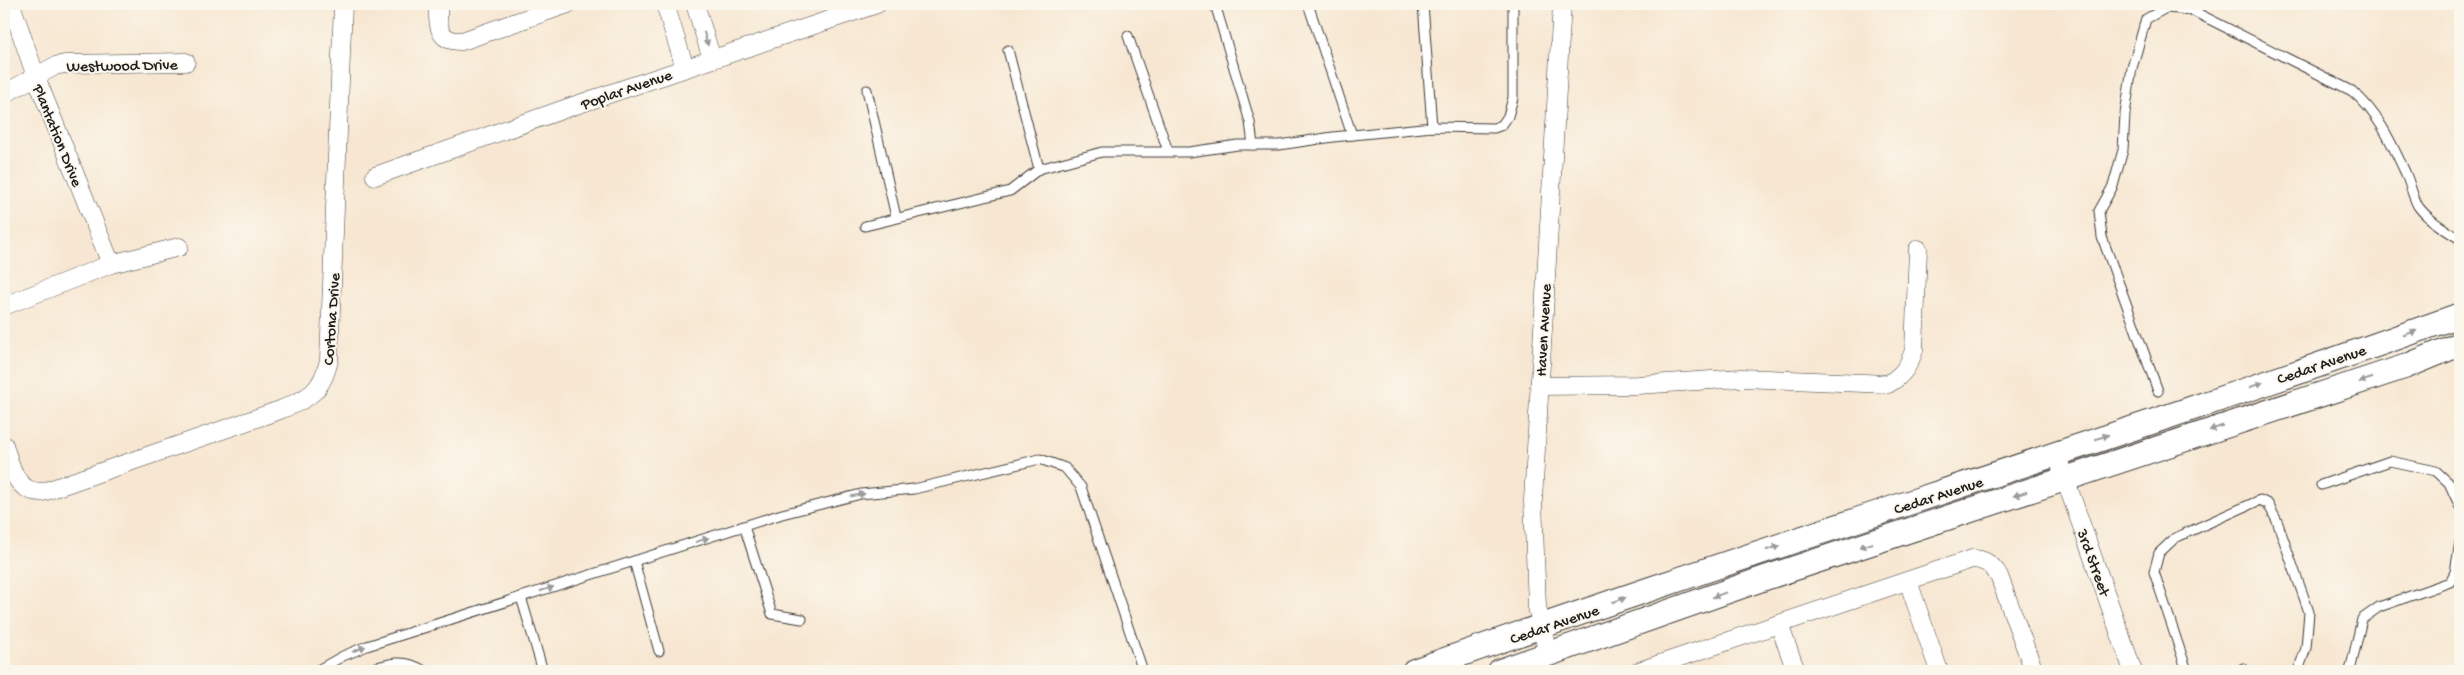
<svg xmlns="http://www.w3.org/2000/svg" width="2464" height="675" font-family="'Gochi Hand',sans-serif">
  <style>
    .lines { fill: none; stroke-linecap: round; stroke-linejoin: round }
    .service-casing { stroke: #3d3a37; stroke-width: 11 }
    .minor-casing { stroke: #3d3a37; stroke-width: 19 }
    .secondary-casing { stroke: #3d3a37; stroke-width: 26 }
    .service { stroke: #fff; stroke-width: 9 }
    .minor { stroke: #fff; stroke-width: 18 }
    .secondary { stroke: #fff; stroke-width: 24 }
    .oneway { fill: #999 }
    .labels { text-anchor: middle; stroke-width: 4; stroke-linejoin: round; paint-order: stroke }
    .street-label { font-size: 16px; fill: #1c1c1c; stroke: #fbf7ec }
  </style>
  <rect width="100%" height="100%" fill="#fbf7ec"/>
  <filter id="ink" filterUnits="userSpaceOnUse"><feTurbulence type="fractalNoise" baseFrequency=".02" numOctaves="2"/><feDisplacementMap in="SourceGraphic" scale="10" xChannelSelector="R" yChannelSelector="G"/><feConvolveMatrix kernelMatrix="1 2 1 2 8 2 1 2 1" color-interpolation-filters="sRGB"/></filter>
  <filter id="wash" filterUnits="userSpaceOnUse"><feTurbulence type="fractalNoise" baseFrequency=".0096" numOctaves="4" result="noise"/><feDisplacementMap in="SourceGraphic" scale="20" xChannelSelector="R" yChannelSelector="G"/><feGaussianBlur stdDeviation="1.12" result="paint"/><feColorMatrix in="noise" values="0 0 0 0 0 0 0 0 0 0 0 0 0 0 0 0 0 1.4 0 .05"/><feComposite in="paint" operator="in"/></filter>
  <g filter="url(#wash)">
    <rect width="100%" height="100%" fill="#f7e7d2"/>
  </g>
  <g filter="url(#ink)">
    <g class="lines">
      <!-- service casing -->
      <g class="service-casing">
        <g id="service">
          <path d="M 1215,4 L 1250,122 L 1253,145"/>
          <path d="M 1308,4 L 1352,135"/>
          <path d="M 1423,4 L 1432,127"/>
          <path d="M 1128,36 L 1168,151"/>
          <path d="M 1008,50 L 1039,169"/>
          <path d="M 867,90 L 896,217"/>
          <path d="M 865,226 L 1010,191 L 1039,169 L 1102,152 L 1189,152 L 1238,145 L 1279,145 L 1333,137 L 1432,127 L 1494,128 L 1502,125 L 1508,116 L 1513,98 L 1513,4"/>
          <path d="M 2158,391 L 2102,237 L 2099,211 L 2113,186 L 2123,150 L 2125,114 L 2132,68 L 2146,19 L 2166,8 L 2191,10 L 2352,91 C 2378,112 2392,144 2406,174 C 2410,184 2413,197 2418,206 C 2428,220 2446,230 2460,239"/>
          <path d="M 2321,485 L 2390,461 L 2436,471 L 2449,483 L 2460,507"/>
          <path d="M 744,526 L 772,614 L 802,619"/>
          <path d="M 634,561 L 659,651"/>
          <path d="M 521,597 L 543,671"/>
          <path d="M 2243,668 L 2244,671"/>
          <path d="M 316,671 L 343,656 L 367,646 L 782,514 L 861,494 L 914,489 L 1040,459 L 1065,468 L 1081,487 L 1143,671"/>
          <path d="M 365,671 C 386,664 404,657 424,671"/>
          <path d="M 2187,671 L 2154,572 L 2159,553 L 2175,538 L 2260,500 L 2268,504 L 2277,521 L 2309,612 L 2306,648 L 2298,671"/>
          <path d="M 2350,671 L 2362,619 L 2379,607 L 2450,582 L 2455,572 L 2460,542"/>
        </g>
      </g>
      <!-- minor casing -->
      <g class="minor-casing">
        <g id="minor">
          <path d="M 11,4 L 36,77 L 111,264"/>
          <path d="M 438,4 C 438,23 436,42 462,41 L 568,4"/>
          <path d="M 665,4 L 685,68"/>
          <path d="M 695,4 L 712,59"/>
          <path d="M 4,94 L 55,66 L 65,64 L 186,62"/>
          <path d="M 375,176 L 570,107 L 877,4"/>
          <path d="M 4,306 L 111,264 L 179,247"/>
          <path d="M 1539,386 L 1638,385 L 1741,378 L 1888,384 C 1902,376 1909,366 1914,350 L 1918,249"/>
          <path d="M 4,445 C 11,466 15,493 43,492 L 280,410 C 309,398 322,392 329,360 L 343,4"/>
          <path d="M 2056,453 L 2133,671"/>
          <path d="M 1908,581 L 1939,671"/>
          <path d="M 1779,624 L 1796,671"/>
          <path d="M 1548,655 L 1537,607 L 1533,500 L 1562,4"/>
          <path d="M 1639,671 L 1972,559 C 1984,559 1993,565 1999,576 L 2034,671"/>
        </g>
      </g>
      <!-- secondary casing -->
      <g class="secondary-casing">
        <g id="secondary">
          <path d="M 1414,671 C 1761,547 2114,440 2460,315"/>
          <path d="M 1500,671 L 1765,578 L 2407,366 L 2460,344"/>
        </g>
      </g>
      <!-- service -->
      <use href="#service" class="service"/>
      <!-- minor -->
      <use href="#minor" class="minor"/>
      <!-- secondary -->
      <use href="#secondary" class="secondary"/>
    </g>
    <!-- one-way arrows -->
    <defs><path id="oneway-solid" d="M-6-.8H1V-3.2L6.5 0L1 3.2V.8H-6Z" transform="scale(1.25)"/></defs>
    <g class="oneway">
      <use href="#oneway-solid" transform="translate(706 39) rotate(73)"/>
      <use href="#oneway-solid" transform="translate(2410 333) rotate(-19)"/>
      <use href="#oneway-solid" transform="translate(2366 380) rotate(162)"/>
      <use href="#oneway-solid" transform="translate(2256 385) rotate(-19)"/>
      <use href="#oneway-solid" transform="translate(2216 428) rotate(161)"/>
      <use href="#oneway-solid" transform="translate(2102 437) rotate(-19)"/>
      <use href="#oneway-solid" transform="translate(2020 494) rotate(162)"/>
      <use href="#oneway-solid" transform="translate(858 495) rotate(-11)"/>
      <use href="#oneway-solid" transform="translate(702 540) rotate(-18)"/>
      <use href="#oneway-solid" transform="translate(1866 545) rotate(162)"/>
      <use href="#oneway-solid" transform="translate(1773 548) rotate(-18)"/>
      <use href="#oneway-solid" transform="translate(547 589) rotate(-18)"/>
      <use href="#oneway-solid" transform="translate(1719 595) rotate(160)"/>
      <use href="#oneway-solid" transform="translate(1619 600) rotate(-19)"/>
      <use href="#oneway-solid" transform="translate(359 649) rotate(-22)"/>
    </g>
  </g>
  <g class="labels">
    <!-- street labels -->
    <g class="street-label">
      <text transform="translate(122 64) rotate(-1)" y="6">Westwood Drive</text>
      <text transform="translate(626 88) rotate(-19)" y="6">Poplar Avenue</text>
      <text transform="translate(59 135) rotate(68)" y="6">Plantation Drive</text>
      <text transform="translate(330 319) rotate(-86)" y="6">Cortona Drive</text>
      <text transform="translate(1542 330) rotate(-87)" y="6">Haven Avenue</text>
      <text transform="translate(2321 363) rotate(-19)" y="6">Cedar Avenue</text>
      <text transform="translate(1938 494) rotate(-18)" y="6">Cedar Avenue</text>
      <text transform="translate(2095 562) rotate(70)" y="6">3rd Street</text>
      <text transform="translate(1554 623) rotate(-19)" y="6">Cedar Avenue</text>
    </g>
  </g>
  <!-- margin -->
  <rect width="2464" height="675" fill="none" stroke="#fbf7ec" stroke-width="20"/>
</svg>
